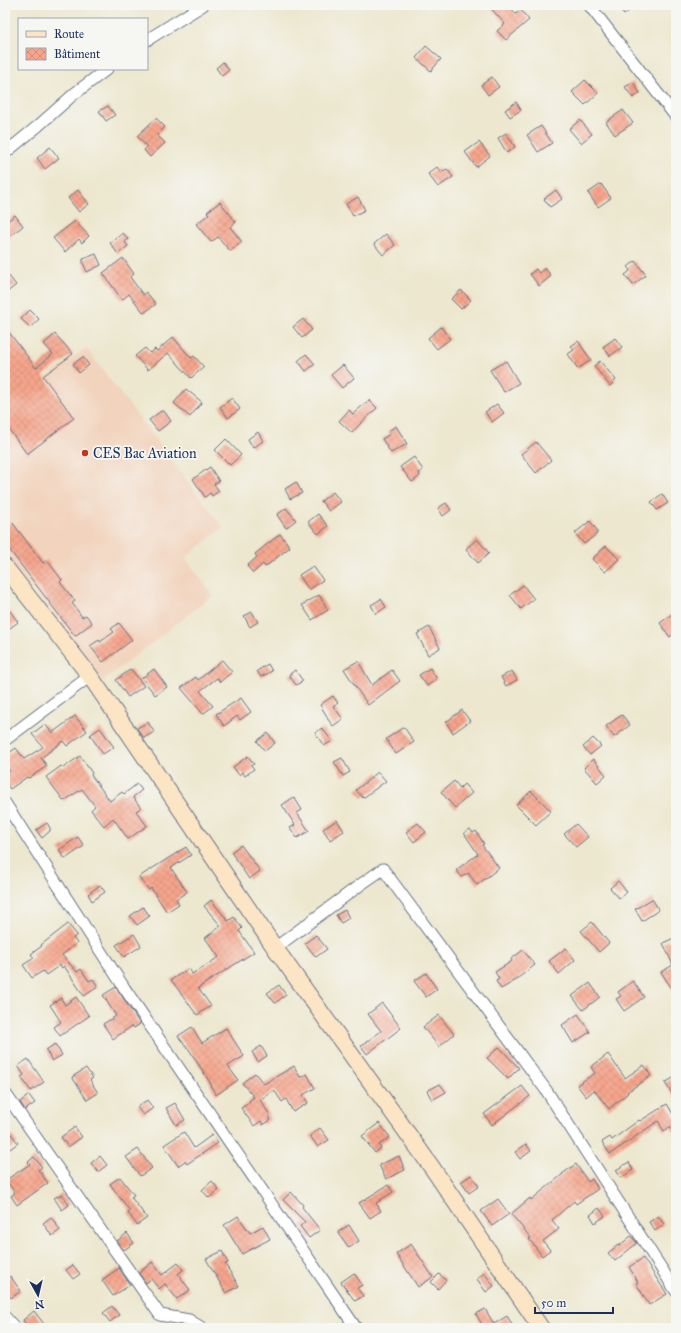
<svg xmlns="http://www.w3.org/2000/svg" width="681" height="1333" font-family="'IM FELL Great Primer',serif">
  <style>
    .built { fill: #f2d4be }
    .building { fill: url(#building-cross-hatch) }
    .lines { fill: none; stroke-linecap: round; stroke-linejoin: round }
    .street-casing { stroke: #646f85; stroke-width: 13 }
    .secondary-casing { stroke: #646f85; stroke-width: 18 }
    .street { stroke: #fff; stroke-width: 11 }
    .secondary { stroke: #fce5c4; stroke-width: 16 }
    .poi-dot { fill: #c8321e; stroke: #f6f6f2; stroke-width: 1.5 }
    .labels { text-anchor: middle; stroke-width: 3.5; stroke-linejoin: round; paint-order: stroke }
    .poi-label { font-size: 14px; fill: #1b2f5e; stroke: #f6f6f2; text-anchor: start }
  </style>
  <defs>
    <pattern id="building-cross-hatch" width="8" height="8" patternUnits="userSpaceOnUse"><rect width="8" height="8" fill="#f6a58b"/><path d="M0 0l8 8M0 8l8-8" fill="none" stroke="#d28e7a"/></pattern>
  </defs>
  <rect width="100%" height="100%" fill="#f6f6f2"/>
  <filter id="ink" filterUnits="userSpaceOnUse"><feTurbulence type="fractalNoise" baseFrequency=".025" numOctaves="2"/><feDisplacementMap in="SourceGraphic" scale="8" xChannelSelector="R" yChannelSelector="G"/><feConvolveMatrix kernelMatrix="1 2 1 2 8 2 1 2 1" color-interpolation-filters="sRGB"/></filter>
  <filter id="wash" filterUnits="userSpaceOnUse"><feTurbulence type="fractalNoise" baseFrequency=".012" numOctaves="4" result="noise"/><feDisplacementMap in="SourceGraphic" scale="16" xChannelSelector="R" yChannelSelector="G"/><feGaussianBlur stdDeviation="0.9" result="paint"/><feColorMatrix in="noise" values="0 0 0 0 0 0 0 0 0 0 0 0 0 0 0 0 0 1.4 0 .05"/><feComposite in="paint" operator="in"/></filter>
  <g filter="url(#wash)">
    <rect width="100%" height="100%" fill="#ece7ce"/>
    <!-- built -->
    <path class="built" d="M 5,324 L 46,377 L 86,348 L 223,528 L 185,558 L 213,595 L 103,681 L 5,556 Z"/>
    <g id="blocks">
      <!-- building -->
      <g class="building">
        <path d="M 488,5 L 508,5 L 516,14 L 521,10 L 529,20 L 506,40 L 497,31 L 505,24 Z"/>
        <path d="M 617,5 L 637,5 L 624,15 Z"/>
        <path d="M 426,46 L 441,59 L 431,71 L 416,58 Z"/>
        <path d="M 223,62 L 229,70 L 222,76 L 216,68 Z"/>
        <path d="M 492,77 L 499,87 L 488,95 L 481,85 Z"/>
        <path d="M 585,80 L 598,93 L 585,105 L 572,92 Z"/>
        <path d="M 633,82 L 640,93 L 633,98 L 625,87 Z"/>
        <path d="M 516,102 L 521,110 L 510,117 L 505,110 Z"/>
        <path d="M 108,106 L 115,115 L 106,121 L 99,111 Z"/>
        <path d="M 623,110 L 633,123 L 615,135 L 606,122 Z"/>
        <path d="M 156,118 L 165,127 L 157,135 L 165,143 L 150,157 L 144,150 L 147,147 L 137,136 Z"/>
        <path d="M 580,120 L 592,134 L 581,143 L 569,129 Z"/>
        <path d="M 541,126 L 552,143 L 538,152 L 527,135 Z"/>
        <path d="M 506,133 L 515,147 L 507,153 L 498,138 Z"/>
        <path d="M 479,142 L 490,156 L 476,167 L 465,152 Z"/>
        <path d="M 50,147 L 59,158 L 45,169 L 37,158 Z"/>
        <path d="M 437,167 L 441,172 L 447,169 L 453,177 L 438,187 L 428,174 Z"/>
        <path d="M 601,184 L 611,198 L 598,207 L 588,193 Z"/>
        <path d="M 78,190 L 89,204 L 79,212 L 68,198 Z"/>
        <path d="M 556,190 L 562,199 L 550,207 L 544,199 Z"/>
        <path d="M 358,197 L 365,210 L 353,216 L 346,204 Z"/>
        <path d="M 220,202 L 236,222 L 230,227 L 242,242 L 230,251 L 218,237 L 211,242 L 196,224 L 209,214 L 207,212 Z"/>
        <path d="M 15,215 L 23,226 L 5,240 L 5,223 Z"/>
        <path d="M 75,221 L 89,236 L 82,243 L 79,239 L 65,252 L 53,238 Z"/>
        <path d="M 123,233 L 128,239 L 125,242 L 128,246 L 118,254 L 110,243 Z"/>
        <path d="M 386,234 L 395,245 L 383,255 L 374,244 Z"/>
        <path d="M 96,254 L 101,265 L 87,272 L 83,263 L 83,259 Z"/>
        <path d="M 123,258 L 134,274 L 130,277 L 143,295 L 146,292 L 156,304 L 144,313 L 129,294 L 122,300 L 103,273 Z"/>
        <path d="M 635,261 L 646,275 L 633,285 L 625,275 L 630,271 L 628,267 Z"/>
        <path d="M 545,268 L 551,276 L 539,286 L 530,274 L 536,269 L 539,273 Z"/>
        <path d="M 5,271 L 16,285 L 5,294 Z"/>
        <path d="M 461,290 L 471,300 L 461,309 L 451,299 Z"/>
        <path d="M 30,310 L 39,319 L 31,328 L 21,319 Z"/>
        <path d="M 303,319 L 312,330 L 302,338 L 293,327 Z"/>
        <path d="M 5,327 L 36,368 L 53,354 L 44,344 L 55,334 L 73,354 L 43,376 L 74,418 L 27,454 L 5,424 Z"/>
        <path d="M 441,327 L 450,339 L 437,349 L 428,338 Z"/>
        <path d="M 173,337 L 191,358 L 194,356 L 204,367 L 191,378 L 168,353 L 148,370 L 135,356 L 145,348 L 150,353 L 155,349 L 157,351 Z"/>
        <path d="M 615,338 L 622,347 L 610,356 L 603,347 Z"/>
        <path d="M 578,341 L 591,360 L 578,369 L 568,354 L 574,350 L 571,346 Z"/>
        <path d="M 306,354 L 315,364 L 306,371 L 298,361 Z"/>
        <path d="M 83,357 L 89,365 L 79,373 L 73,364 Z"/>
        <path d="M 506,361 L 519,383 L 504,392 L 490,370 Z"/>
        <path d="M 600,361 L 616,380 L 610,386 L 594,366 Z"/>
        <path d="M 343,365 L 354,378 L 342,388 L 331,375 Z"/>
        <path d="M 186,389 L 202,402 L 190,417 L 174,403 Z"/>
        <path d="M 232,398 L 240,409 L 228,418 L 220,407 Z"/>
        <path d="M 369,400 L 377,408 L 358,426 L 352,433 L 339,421 L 349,410 L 353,414 Z"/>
        <path d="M 497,404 L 504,413 L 492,422 L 485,412 Z"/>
        <path d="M 161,411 L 164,411 L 171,421 L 158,431 L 149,420 Z"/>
        <path d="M 396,426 L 407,444 L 391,453 L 382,439 L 390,434 L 388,431 Z"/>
        <path d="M 258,432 L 263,441 L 253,448 L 248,439 Z"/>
        <path d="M 226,439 L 241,455 L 230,465 L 215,450 Z"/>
        <path d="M 536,442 L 551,460 L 536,473 L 521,454 Z"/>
        <path d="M 414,457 L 423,470 L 419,473 L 420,476 L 412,482 L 400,467 Z"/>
        <path d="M 210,467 L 219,481 L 214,484 L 219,491 L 212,496 L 210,493 L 205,497 L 193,479 Z"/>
        <path d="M 296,482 L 302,493 L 290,499 L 285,489 Z"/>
        <path d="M 333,492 L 341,502 L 329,511 L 321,501 Z"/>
        <path d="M 662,494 L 668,503 L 657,510 L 651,502 Z"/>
        <path d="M 446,503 L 451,510 L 443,516 L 438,508 Z"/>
        <path d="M 286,508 L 296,520 L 286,528 L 277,515 Z"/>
        <path d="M 318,514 L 328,526 L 318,534 L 308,522 Z"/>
        <path d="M 590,521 L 597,530 L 597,534 L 584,544 L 575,533 Z"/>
        <path d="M 12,522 L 43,563 L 47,560 L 62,580 L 60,582 L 75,601 L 72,603 L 82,617 L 86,615 L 92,623 L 75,636 L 5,544 L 5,527 Z"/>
        <path d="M 280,534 L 290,547 L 265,567 L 263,564 L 253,573 L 247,566 L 257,557 L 255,554 Z"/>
        <path d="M 477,539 L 489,553 L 478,563 L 466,549 Z"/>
        <path d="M 606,546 L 619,559 L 605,572 L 592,559 Z"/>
        <path d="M 313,566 L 323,580 L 309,590 L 299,575 Z"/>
        <path d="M 523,585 L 534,599 L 521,609 L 510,595 Z"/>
        <path d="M 319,595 L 328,610 L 312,620 L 302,605 Z"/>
        <path d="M 381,599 L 386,607 L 376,614 L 371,605 Z"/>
        <path d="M 10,611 L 18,622 L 5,632 L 5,615 Z"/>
        <path d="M 676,611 L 676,632 L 670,637 L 660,623 Z"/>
        <path d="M 252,612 L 258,622 L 250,627 L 244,616 Z"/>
        <path d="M 119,623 L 132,640 L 103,662 L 90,646 L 99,640 L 100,642 L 114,632 L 111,629 Z"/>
        <path d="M 429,627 L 440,648 L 428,655 L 417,634 Z"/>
        <path d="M 222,660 L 232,672 L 220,682 L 217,678 L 200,691 L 213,706 L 203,714 L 181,688 L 196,677 L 198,680 Z"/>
        <path d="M 358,661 L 372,685 L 392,670 L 400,681 L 368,705 L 357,689 L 344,669 Z"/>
        <path d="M 268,664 L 272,671 L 261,677 L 257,671 Z"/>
        <path d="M 430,668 L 437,679 L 427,686 L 419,675 Z"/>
        <path d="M 131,669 L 144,686 L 128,697 L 116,680 Z"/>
        <path d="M 154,669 L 167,687 L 155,695 L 142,678 Z"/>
        <path d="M 295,670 L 303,681 L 296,685 L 289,675 Z"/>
        <path d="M 512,671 L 517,680 L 506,686 L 501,677 Z"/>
        <path d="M 333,696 L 338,703 L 333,706 L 343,719 L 333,726 L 327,718 L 328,718 L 320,705 Z"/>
        <path d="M 241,698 L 251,712 L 240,720 L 237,716 L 224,726 L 216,714 Z"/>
        <path d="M 462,710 L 470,721 L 453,733 L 446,722 Z"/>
        <path d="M 622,715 L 630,725 L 614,737 L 606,726 Z"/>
        <path d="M 75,716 L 87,731 L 67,746 L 63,741 L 41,758 L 47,766 L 29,778 L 27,777 L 10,789 L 5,782 L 5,774 L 10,771 L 5,764 L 5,756 L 16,748 L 24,759 L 43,747 L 32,734 L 45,724 L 52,733 Z"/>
        <path d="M 148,722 L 154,732 L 144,738 L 137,728 Z"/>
        <path d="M 404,727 L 414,742 L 396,754 L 386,739 Z"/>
        <path d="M 100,728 L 114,747 L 103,754 L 90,735 Z"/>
        <path d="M 322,728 L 332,741 L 324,746 L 315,733 Z"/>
        <path d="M 268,733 L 275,743 L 265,751 L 257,741 Z"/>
        <path d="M 593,738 L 601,746 L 590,755 L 583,747 Z"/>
        <path d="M 80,756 L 92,773 L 91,775 L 110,801 L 122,792 L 124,794 L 137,784 L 142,790 L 133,797 L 141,808 L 136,811 L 147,826 L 128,839 L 113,818 L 104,826 L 91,810 L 95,806 L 82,789 L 64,801 L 46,777 L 61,766 L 63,768 Z"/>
        <path d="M 248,756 L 254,764 L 251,765 L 254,769 L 245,776 L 242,772 L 239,775 L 233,767 Z"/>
        <path d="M 342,758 L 350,772 L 343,776 L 334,762 Z"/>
        <path d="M 593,759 L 606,775 L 597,783 L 584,768 Z"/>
        <path d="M 378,772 L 386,781 L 363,798 L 356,790 Z"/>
        <path d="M 454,781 L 460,788 L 464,784 L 472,793 L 455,808 L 441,792 Z"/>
        <path d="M 531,791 L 551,811 L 536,825 L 516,805 Z"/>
        <path d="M 294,797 L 302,810 L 297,813 L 309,831 L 297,838 L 290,828 L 295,825 L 282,805 Z"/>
        <path d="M 337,820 L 344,831 L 330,840 L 323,829 Z"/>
        <path d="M 47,823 L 50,828 L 50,831 L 42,838 L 36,830 Z"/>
        <path d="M 418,823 L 426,832 L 414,842 L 406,832 Z"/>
        <path d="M 576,824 L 588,837 L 576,847 L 564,834 Z"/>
        <path d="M 470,829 L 473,833 L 476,831 L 484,844 L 482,845 L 499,868 L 477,885 L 468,873 L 462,877 L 456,870 L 478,854 L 464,833 Z"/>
        <path d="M 78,837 L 84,846 L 65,859 L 59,850 Z"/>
        <path d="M 241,845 L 260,871 L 249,879 L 231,852 Z"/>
        <path d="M 186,847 L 191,855 L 171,868 L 187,892 L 176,899 L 179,904 L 167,912 L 151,888 L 149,890 L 139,877 Z"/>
        <path d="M 618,881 L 627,892 L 619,898 L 610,888 Z"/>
        <path d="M 100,885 L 105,892 L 92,901 L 88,894 Z"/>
        <path d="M 652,899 L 659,910 L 642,921 L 635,909 Z"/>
        <path d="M 211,900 L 228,921 L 234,917 L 242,928 L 239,931 L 254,952 L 198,988 L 211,1006 L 197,1015 L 171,980 L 189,968 L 192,974 L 219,957 L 205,938 L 221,926 L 204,906 Z"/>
        <path d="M 143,907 L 150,916 L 137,925 L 130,916 Z"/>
        <path d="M 345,910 L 349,918 L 341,923 L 336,915 Z"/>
        <path d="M 592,922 L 609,943 L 599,952 L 581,931 Z"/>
        <path d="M 68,924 L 77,935 L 73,938 L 77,943 L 62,955 L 77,972 L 81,969 L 89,981 L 93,979 L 98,987 L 84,996 L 64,966 L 62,968 L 60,965 L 46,975 L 43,971 L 32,978 L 23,965 L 34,958 L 31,954 L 42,946 L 41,945 Z"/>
        <path d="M 134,934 L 141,946 L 124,957 L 116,945 Z"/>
        <path d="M 316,935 L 327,949 L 316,957 L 305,943 Z"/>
        <path d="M 676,937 L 676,995 L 661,972 L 673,965 L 663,943 Z"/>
        <path d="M 566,948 L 575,960 L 559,974 L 549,961 Z"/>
        <path d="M 523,950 L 535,965 L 518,978 L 518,979 L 501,989 L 496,981 L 499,979 L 495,972 L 512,961 L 511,959 Z"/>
        <path d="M 426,973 L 437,989 L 426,997 L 414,981 Z"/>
        <path d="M 633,981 L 644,997 L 624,1011 L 616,999 L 621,996 L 618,992 Z"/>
        <path d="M 590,983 L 600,997 L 583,1010 L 572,996 Z"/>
        <path d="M 279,985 L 286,995 L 275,1003 L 267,993 Z"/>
        <path d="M 116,987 L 140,1024 L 134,1028 L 132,1026 L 113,1039 L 103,1024 L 116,1016 L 103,995 Z"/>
        <path d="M 76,997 L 89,1016 L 60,1036 L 54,1027 L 61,1022 L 50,1005 L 61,998 L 65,1005 Z"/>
        <path d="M 382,1003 L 401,1028 L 367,1054 L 361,1046 L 381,1031 L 368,1014 Z"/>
        <path d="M 578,1014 L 590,1032 L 573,1043 L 562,1025 Z"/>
        <path d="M 439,1015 L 454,1034 L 439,1047 L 423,1027 Z"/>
        <path d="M 192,1027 L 202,1043 L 226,1028 L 244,1056 L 228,1066 L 238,1080 L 216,1095 L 210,1085 L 211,1084 L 188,1048 L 187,1048 L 178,1036 Z"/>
        <path d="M 55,1044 L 62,1055 L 52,1061 L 46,1050 Z"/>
        <path d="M 261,1046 L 267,1056 L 258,1062 L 252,1052 Z"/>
        <path d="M 499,1047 L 519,1068 L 508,1079 L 487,1058 Z"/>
        <path d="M 608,1054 L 625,1078 L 644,1065 L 651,1076 L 627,1092 L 628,1093 L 609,1109 L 594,1090 L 586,1097 L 577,1085 L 595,1073 L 591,1067 Z"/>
        <path d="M 28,1059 L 44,1082 L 31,1091 L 21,1077 L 24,1075 L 18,1066 Z"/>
        <path d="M 294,1066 L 300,1077 L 307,1074 L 315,1088 L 303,1095 L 308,1103 L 293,1112 L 286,1099 L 282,1102 L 274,1090 L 260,1100 L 270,1115 L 268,1116 L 271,1120 L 263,1125 L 261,1121 L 254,1126 L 241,1108 L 250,1102 L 249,1101 L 254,1097 L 242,1083 L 255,1073 L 264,1084 Z"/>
        <path d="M 86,1068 L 93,1078 L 90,1080 L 98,1093 L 87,1100 L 72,1077 Z"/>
        <path d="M 676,1076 L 676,1100 L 665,1083 Z"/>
        <path d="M 440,1084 L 446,1092 L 432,1100 L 427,1091 Z"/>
        <path d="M 522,1086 L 530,1096 L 492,1125 L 484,1114 Z"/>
        <path d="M 29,1095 L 35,1103 L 25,1110 L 20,1102 Z"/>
        <path d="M 147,1100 L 153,1108 L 143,1115 L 137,1107 Z"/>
        <path d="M 175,1103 L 185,1120 L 176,1125 L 166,1108 Z"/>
        <path d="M 667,1104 L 676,1119 L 676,1135 L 670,1127 L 664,1131 L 658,1121 L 610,1154 L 602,1142 L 610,1137 L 612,1140 L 639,1120 L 640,1121 Z"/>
        <path d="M 379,1123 L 390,1137 L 379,1145 L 381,1148 L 375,1153 L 362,1136 Z"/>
        <path d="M 5,1126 L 18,1143 L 10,1149 L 5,1142 Z"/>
        <path d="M 75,1127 L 82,1137 L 68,1147 L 61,1137 Z"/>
        <path d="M 320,1128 L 329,1140 L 318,1147 L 310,1136 Z"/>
        <path d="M 184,1132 L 194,1148 L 212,1135 L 218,1143 L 187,1164 L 185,1161 L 178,1166 L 164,1145 Z"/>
        <path d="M 526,1144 L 531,1151 L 520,1159 L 515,1152 Z"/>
        <path d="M 138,1149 L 152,1168 L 140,1176 L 126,1157 Z"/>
        <path d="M 100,1156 L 107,1165 L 98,1172 L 91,1163 Z"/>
        <path d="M 399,1156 L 405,1170 L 386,1179 L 379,1165 Z"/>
        <path d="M 34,1157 L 42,1167 L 38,1170 L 48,1183 L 17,1205 L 11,1196 L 15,1193 L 6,1180 L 30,1164 L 28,1162 Z"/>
        <path d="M 629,1162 L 633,1170 L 621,1178 L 616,1170 Z"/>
        <path d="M 576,1164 L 588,1182 L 592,1179 L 598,1189 L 576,1204 L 574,1201 L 552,1220 L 559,1229 L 543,1241 L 550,1250 L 542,1256 L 529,1239 L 531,1238 L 511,1214 L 530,1198 L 531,1200 L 563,1174 L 562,1174 Z"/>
        <path d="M 471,1175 L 479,1186 L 469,1193 L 461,1182 Z"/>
        <path d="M 120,1177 L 134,1195 L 131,1197 L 147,1218 L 137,1225 L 128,1213 L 130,1211 L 110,1184 Z"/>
        <path d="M 212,1181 L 219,1190 L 209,1198 L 202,1190 Z"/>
        <path d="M 388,1185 L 393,1192 L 376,1203 L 381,1211 L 370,1218 L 359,1203 Z"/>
        <path d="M 291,1192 L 303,1205 L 302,1207 L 320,1230 L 309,1238 L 300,1226 L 305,1222 L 283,1200 Z"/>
        <path d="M 62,1194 L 69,1205 L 62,1210 L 54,1198 Z"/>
        <path d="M 498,1199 L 509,1214 L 492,1226 L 481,1211 Z"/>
        <path d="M 599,1208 L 605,1216 L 595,1223 L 590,1215 Z"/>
        <path d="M 238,1216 L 250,1233 L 263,1226 L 270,1239 L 242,1254 L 224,1225 Z"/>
        <path d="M 658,1216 L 664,1224 L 655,1231 L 649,1222 Z"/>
        <path d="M 51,1217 L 60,1230 L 52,1236 L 43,1223 Z"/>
        <path d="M 349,1225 L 359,1241 L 349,1248 L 338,1232 Z"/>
        <path d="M 127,1233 L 134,1243 L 124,1250 L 117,1241 Z"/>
        <path d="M 631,1236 L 637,1243 L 615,1261 L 608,1253 L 618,1245 L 619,1246 Z"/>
        <path d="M 411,1244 L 433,1277 L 418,1287 L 396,1254 Z"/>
        <path d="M 222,1251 L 228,1263 L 225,1264 L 239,1286 L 226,1293 L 206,1259 Z"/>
        <path d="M 643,1258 L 667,1294 L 649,1305 L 636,1283 L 638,1282 L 629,1267 Z"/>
        <path d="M 152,1262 L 162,1275 L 178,1263 L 183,1270 L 178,1274 L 190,1290 L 177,1299 L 165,1284 L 159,1289 L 151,1279 L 146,1283 L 139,1273 Z"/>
        <path d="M 73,1265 L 80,1274 L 73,1279 L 66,1270 Z"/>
        <path d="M 119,1268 L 130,1285 L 113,1296 L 102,1280 Z"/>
        <path d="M 354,1273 L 362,1285 L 357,1288 L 363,1296 L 355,1301 L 341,1282 Z"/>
        <path d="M 484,1273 L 494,1286 L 486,1292 L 477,1279 Z"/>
        <path d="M 439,1274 L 446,1280 L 438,1289 L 431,1282 Z"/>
        <path d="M 10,1276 L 21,1291 L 11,1298 L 9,1295 L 5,1298 L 5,1280 Z"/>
        <path d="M 112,1306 L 119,1315 L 110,1322 L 103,1313 Z"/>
        <path d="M 485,1309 L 494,1324 L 507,1316 L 512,1324 L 506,1328 L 484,1328 L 476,1314 Z"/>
        <path d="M 34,1311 L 47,1328 L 29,1328 L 23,1320 Z"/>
      </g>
    </g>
  </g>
  <g filter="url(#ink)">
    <use href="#blocks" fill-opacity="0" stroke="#646f85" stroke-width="1"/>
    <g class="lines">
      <!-- street casing -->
      <g class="street-casing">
        <g id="street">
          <path d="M 589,5 L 676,117"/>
          <path d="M 147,40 L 203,5"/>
          <path d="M 5,153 L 38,126 L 74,94 L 107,69"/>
          <path d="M 5,740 L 90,676"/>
          <path d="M 5,803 L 125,989 L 356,1328"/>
          <path d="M 275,948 L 360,885 L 383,869 L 546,1090 L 676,1291"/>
          <path d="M 5,1093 L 160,1315 L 189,1320 L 202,1328"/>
          <path d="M 5,1317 L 15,1328"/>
        </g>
      </g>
      <!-- secondary casing -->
      <g class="secondary-casing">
        <path id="secondary" d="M 5,567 L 90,676 L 275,948 L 433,1169 L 541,1328"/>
      </g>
      <!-- street -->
      <use href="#street" class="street"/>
      <!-- secondary -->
      <use href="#secondary" class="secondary"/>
    </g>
  </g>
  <!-- markers -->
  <circle class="poi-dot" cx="85" cy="453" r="4"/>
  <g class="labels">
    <!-- poi labels -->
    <g class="poi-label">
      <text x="93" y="458">CES Bac Aviation</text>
    </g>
  </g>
  <!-- margin -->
  <rect width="681" height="1333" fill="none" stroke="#f6f6f2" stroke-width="20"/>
  <!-- legend -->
  <rect x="18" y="18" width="130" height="52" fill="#f6f6f2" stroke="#9ea6b7"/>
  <rect x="26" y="31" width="20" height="6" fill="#fce5c4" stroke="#9ea6b7"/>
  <text x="54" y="38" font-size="12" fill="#1b2f5e">Route</text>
  <rect x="26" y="48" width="20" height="12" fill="url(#building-cross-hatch)" stroke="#9ea6b7"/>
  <text x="54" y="58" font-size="12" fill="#1b2f5e">Bâtiment</text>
  <!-- north arrow -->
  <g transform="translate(38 1295) rotate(172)" stroke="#f6f6f2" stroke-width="3" paint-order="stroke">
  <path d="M0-3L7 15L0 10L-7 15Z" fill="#1b2f5e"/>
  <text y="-6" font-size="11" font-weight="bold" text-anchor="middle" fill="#1b2f5e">N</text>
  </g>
  <!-- scale -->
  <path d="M535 1307v6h78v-6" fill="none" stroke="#1b2f5e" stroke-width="2"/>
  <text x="541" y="1307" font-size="12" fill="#1b2f5e" stroke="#f6f6f2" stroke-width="3" paint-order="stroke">50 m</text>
</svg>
